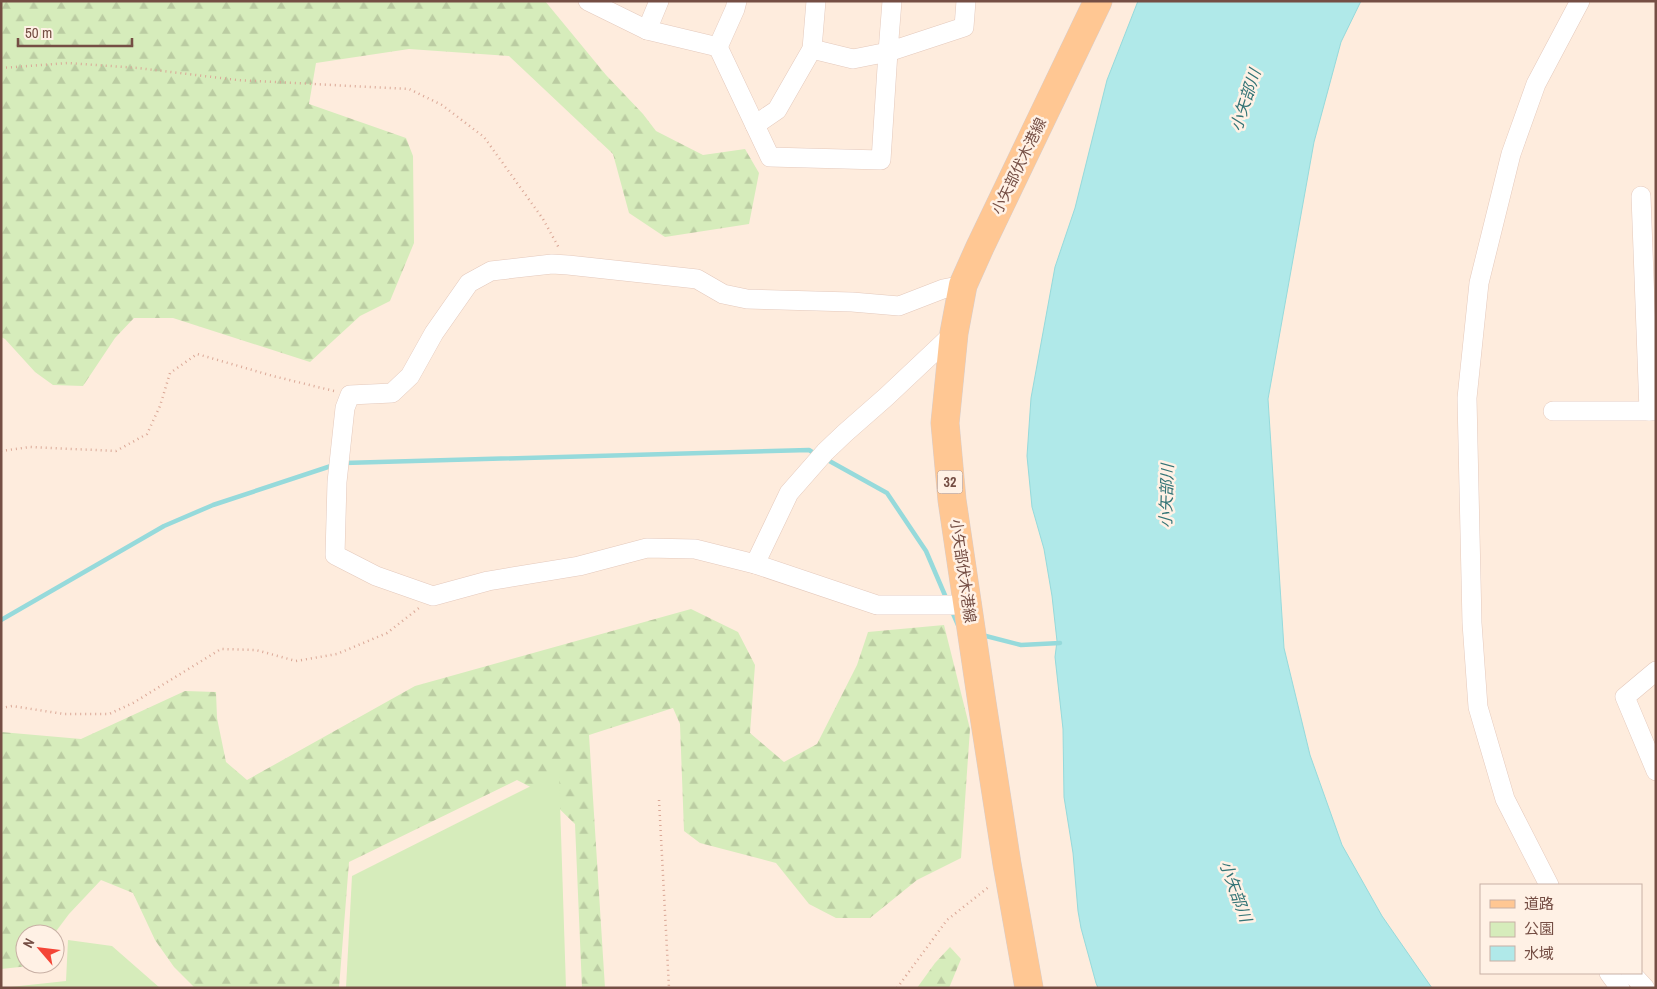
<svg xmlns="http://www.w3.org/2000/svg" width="1657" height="989" font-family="'Archivo Narrow','Noto Sans JP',sans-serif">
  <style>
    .forest { fill: url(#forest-firs) }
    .park { fill: #d6ecbb }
    .water { fill: #b0e9e9; stroke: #96dadb }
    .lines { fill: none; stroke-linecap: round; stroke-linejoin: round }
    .stream { stroke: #96dadb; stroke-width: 4.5 }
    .minor-casing { stroke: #e4c9bc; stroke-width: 20 }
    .primary-casing { stroke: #d8cdcb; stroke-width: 29 }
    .path { stroke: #daa796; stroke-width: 2.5; stroke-dasharray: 1 4; stroke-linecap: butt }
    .minor { stroke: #fff; stroke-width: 19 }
    .primary { stroke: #ffc793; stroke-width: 28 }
    .labels { text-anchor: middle; stroke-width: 5; stroke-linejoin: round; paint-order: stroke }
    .shield { fill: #fff1e5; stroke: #9e7f74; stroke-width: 1 }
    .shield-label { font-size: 14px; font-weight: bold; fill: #754e44 }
    .street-label { font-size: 15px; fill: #754e44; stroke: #fff1e5 }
    .water-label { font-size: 16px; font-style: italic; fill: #347476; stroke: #fff1e5 }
  </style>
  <defs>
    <pattern id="forest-firs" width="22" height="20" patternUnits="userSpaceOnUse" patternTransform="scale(1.25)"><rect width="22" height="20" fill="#d6ecbb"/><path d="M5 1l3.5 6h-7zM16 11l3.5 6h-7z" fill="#bbcca2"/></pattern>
  </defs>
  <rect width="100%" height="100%" fill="#feecdd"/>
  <!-- forest -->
  <g class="forest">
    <path d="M 1,1 L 545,1 L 606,75 L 643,114 L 656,131 L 703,155 L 745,149 L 759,173 L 749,224 L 665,237 L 629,213 L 613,154 L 509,56 L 409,49 L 316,63 L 309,104 L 406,138 L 413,156 L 414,243 L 390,301 L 360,316 L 310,362 L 173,318 L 134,318 L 115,338 L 83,386 L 53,385 L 35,372 L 5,339 L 1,337 Z"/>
    <path d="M 691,609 L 738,632 L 755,665 L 750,733 L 784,762 L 817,744 L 857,665 L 868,632 L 944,625 L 970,729 L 961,858 L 917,880 L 870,918 L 836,918 L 809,904 L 776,863 L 700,843 L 684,831 L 680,724 L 673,708 L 589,735 L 605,988 L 582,988 L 575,824 L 544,794 L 517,780 L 349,862 L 339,988 L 195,988 L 174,967 L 155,940 L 133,893 L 101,880 L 69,914 L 54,934 L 25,934 L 25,964 L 31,964 L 29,966 L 1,969 L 1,732 L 81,739 L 185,691 L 216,692 L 217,718 L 226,762 L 247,780 L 415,686 Z"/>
    <path d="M 950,947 L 961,959 L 949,988 L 917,988 L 935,963 Z"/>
  </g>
  <!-- park -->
  <g class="park">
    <path d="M 559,772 L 566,988 L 346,988 L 352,876 Z"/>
    <path d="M 68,940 L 112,946 L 160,988 L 1,988 L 66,981 Z"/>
  </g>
  <!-- water -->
  <path class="water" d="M 1138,1 L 1361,1 L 1341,42 L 1314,142 L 1268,399 L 1284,648 L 1310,755 L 1342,845 L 1382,916 L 1432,988 L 1098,988 L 1096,983 L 1081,928 L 1078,911 L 1073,853 L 1064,797 L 1063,729 L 1055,657 L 1057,641 L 1052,596 L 1044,549 L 1032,507 L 1027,456 L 1031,398 L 1055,267 L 1075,208 L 1107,80 Z"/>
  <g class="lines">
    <!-- stream -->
    <g class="stream">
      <path d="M 824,458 L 887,493 L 926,551 L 947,600"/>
      <path d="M 344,463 L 809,450 L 817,455"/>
      <path d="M 951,609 L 958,625"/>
      <path d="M 1,620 L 164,526 L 213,505 L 334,465"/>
      <path d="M 982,635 L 1021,645 L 1060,643"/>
    </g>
    <!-- minor casing -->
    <g class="minor-casing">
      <g id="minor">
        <path d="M 588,1 L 647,30 L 718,47 L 770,157 L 881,160 L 888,52 L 853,59 L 812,49"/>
        <path d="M 892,1 L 888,52 L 964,27 L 966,1"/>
        <path d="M 647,30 L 659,1"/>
        <path d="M 718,47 L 735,9 L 737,1"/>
        <path d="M 755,125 L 777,110 L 812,49 L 816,1"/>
        <path d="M 1641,196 L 1649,411"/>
        <path d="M 963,285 L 943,289 L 899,306 L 852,302 L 747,299 L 723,294 L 697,279 L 568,265 L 552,264 L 491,271 L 469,283 L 434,333 L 410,376 L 392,393 L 350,395 L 345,408 L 337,482 L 335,555 L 376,576 L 433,596 L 488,581 L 579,566 L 647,548 L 695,549 L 755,564 L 877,605 L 968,605"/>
        <path d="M 1553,411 L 1656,411"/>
        <path d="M 755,564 L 789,493 L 825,452 L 845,433 L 886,397 L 954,333"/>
        <path d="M 1656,671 L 1625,697 L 1656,771"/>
        <path d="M 1549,885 L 1505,799 L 1478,707 L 1472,623 L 1467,398 L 1479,283 L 1511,154 L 1536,84 L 1580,1"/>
        <path d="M 1609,973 L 1620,988"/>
        <path d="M 1631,973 L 1645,988"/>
      </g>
    </g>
    <!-- primary casing -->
    <g class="primary-casing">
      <path id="primary" d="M 1029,988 L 1007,864 L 982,703 L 952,500 L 945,423 L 954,333 L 963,285 L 980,247 L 1098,1"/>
    </g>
    <!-- path -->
    <g class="path">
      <path d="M 1,68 L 68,63 L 138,68 L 237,80 L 409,89 L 442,105 L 484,137 L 543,219 L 559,248"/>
      <path d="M 1,451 L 30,447 L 116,451 L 147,434 L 160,406 L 170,373 L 197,354 L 273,376 L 334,391"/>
      <path d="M 1,708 L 12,706 L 64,714 L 109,714 L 133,703 L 221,649 L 256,650 L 296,661 L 337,654 L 387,633 L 419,608"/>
      <path d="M 659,800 L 669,988"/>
      <path d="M 897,988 L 947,920 L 990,886"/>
    </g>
    <!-- minor -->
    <use href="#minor" class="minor"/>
    <!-- primary -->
    <use href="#primary" class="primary"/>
  </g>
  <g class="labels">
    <!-- shield labels -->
    <rect class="shield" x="937.5" y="470.5" width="25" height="23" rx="4"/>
    <g class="shield-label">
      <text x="950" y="487">32</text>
    </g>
    <!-- street labels -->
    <g class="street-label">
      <text transform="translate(1019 166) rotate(-64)" y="5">小矢部伏木港線</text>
      <text transform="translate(963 571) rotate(82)" y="5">小矢部伏木港線</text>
    </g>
    <!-- water labels -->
    <g class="water-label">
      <text transform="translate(1245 100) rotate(-72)" y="6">小矢部川</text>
      <text transform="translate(1166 496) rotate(-88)" y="6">小矢部川</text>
      <text transform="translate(1236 891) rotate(70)" y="6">小矢部川</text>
    </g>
  </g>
  <!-- border -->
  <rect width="1657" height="989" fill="none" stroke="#754e44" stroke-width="5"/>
  <!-- legend -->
  <rect x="1480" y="884" width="162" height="90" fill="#fff1e5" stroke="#c8b0a5"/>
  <rect x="1490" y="900" width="25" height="8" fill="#ffc793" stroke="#c8b0a5"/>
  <text x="1524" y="909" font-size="15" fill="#754e44">道路</text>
  <rect x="1490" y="922" width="25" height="15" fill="#d6ecbb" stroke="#c8b0a5"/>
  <text x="1524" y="934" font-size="15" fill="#754e44">公園</text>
  <rect x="1490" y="946" width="25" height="15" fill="#b0e9e9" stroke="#c8b0a5"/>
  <text x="1524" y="959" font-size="15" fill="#754e44">水域</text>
  <!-- north arrow -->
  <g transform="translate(40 949) rotate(298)"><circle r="24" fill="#fff1e5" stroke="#c8b0a5"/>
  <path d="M0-4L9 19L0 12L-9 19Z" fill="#f44536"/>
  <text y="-8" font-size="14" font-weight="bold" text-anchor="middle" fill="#754e44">N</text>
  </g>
  <!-- scale -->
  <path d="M18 38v8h114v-8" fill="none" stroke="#754e44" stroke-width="2.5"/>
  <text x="25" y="38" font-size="15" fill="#754e44" stroke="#fff1e5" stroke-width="4" paint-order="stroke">50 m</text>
</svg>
